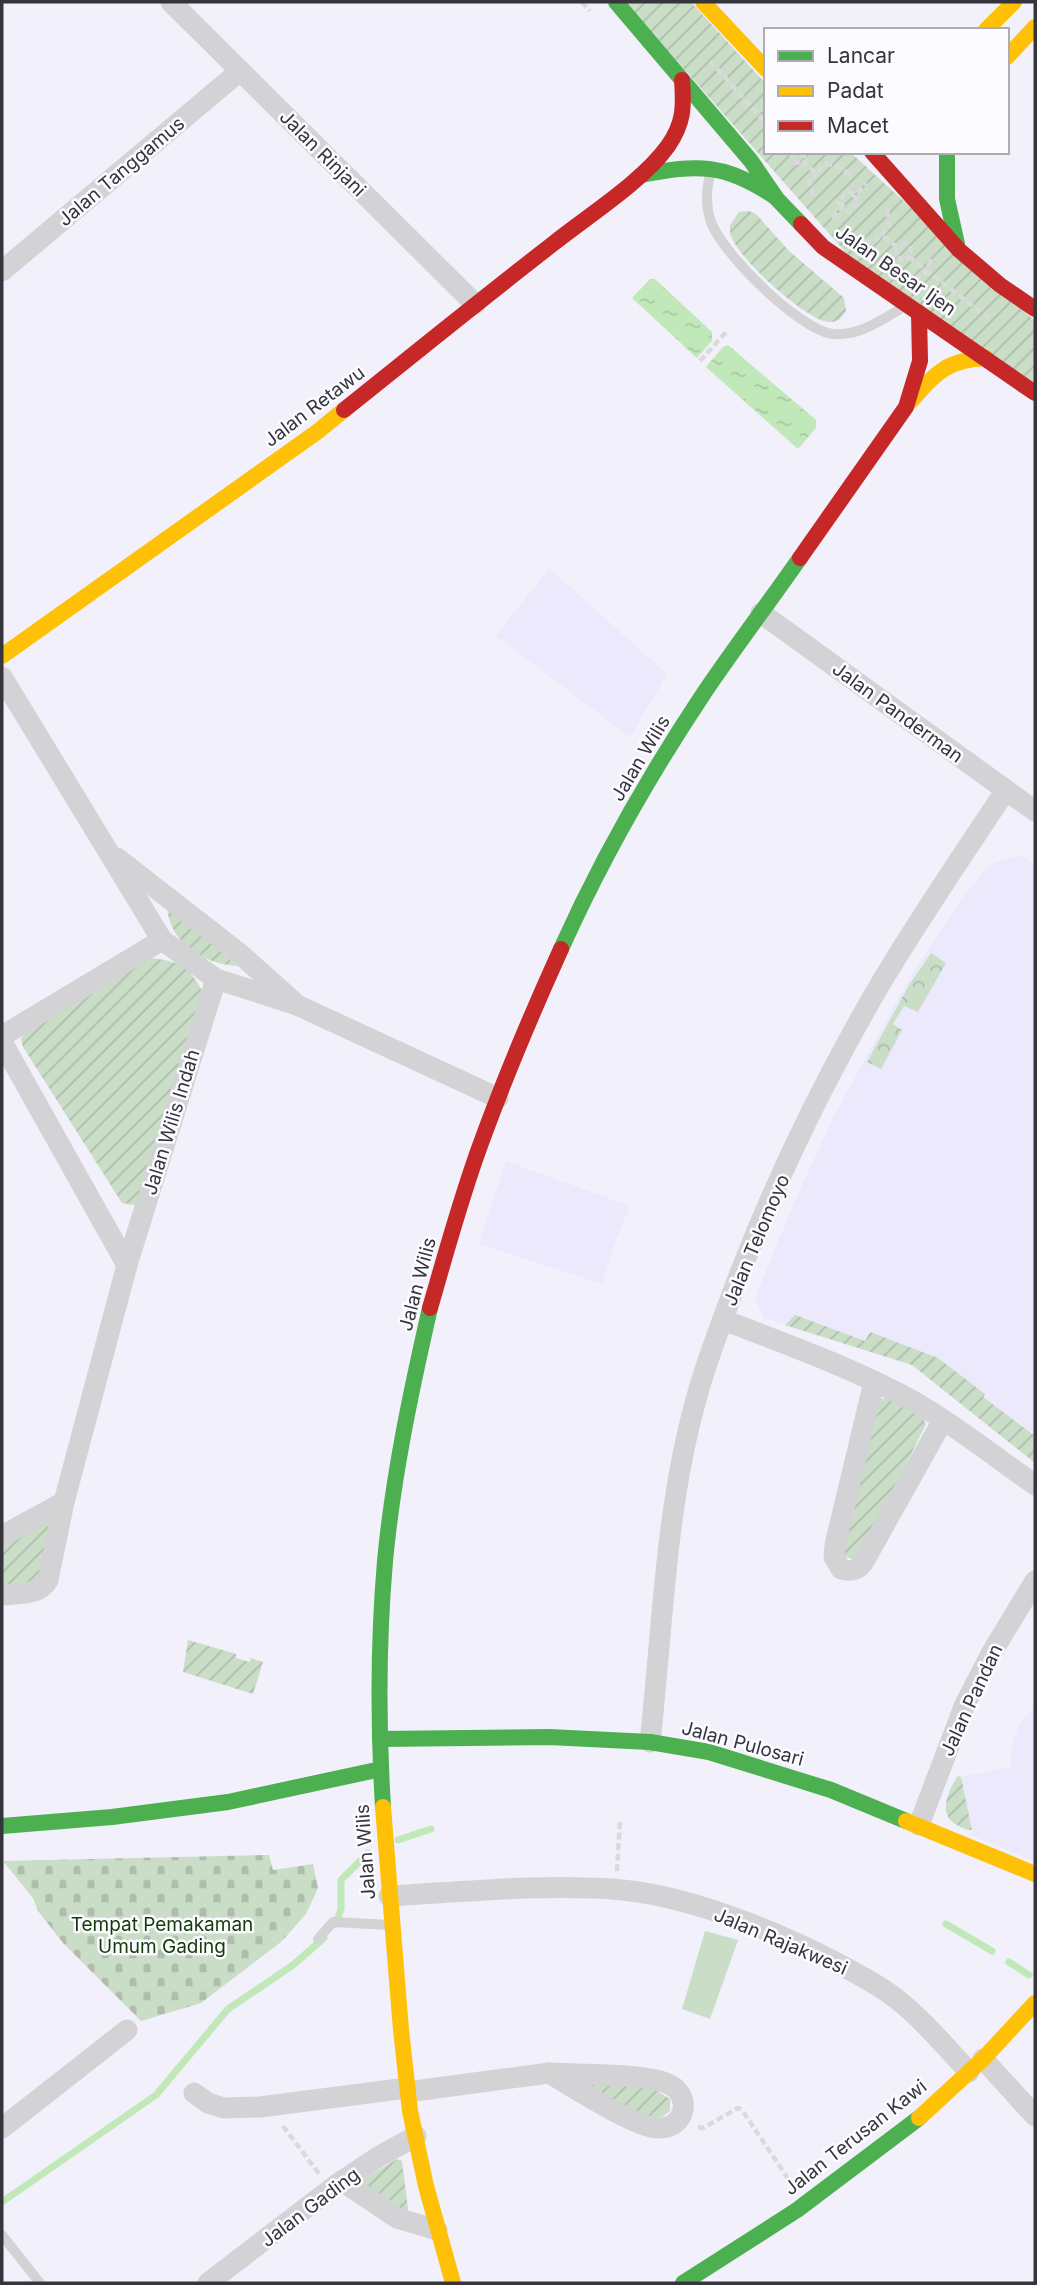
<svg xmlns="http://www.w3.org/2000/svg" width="1037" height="2285" font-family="Inter,sans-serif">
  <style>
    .built { fill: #ede9fc }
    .grass { fill: #c9ddc7 }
    .cemetery { fill: url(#cemetery-stones) }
    .park { fill: url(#park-crowns) }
    .garden { fill: url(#garden-furrows) }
    .water { fill: url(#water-ripples) }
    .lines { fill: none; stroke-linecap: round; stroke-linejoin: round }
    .stream { stroke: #c0e8b8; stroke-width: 7 }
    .path { stroke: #dadadc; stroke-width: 4.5; stroke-dasharray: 7 3.5; stroke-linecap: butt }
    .lane { stroke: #d3d3d5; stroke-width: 10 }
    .street { stroke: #d3d3d5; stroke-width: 21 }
    .fast { stroke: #4caf50; stroke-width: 16 }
    .slow { stroke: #ffc107; stroke-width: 16 }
    .jam { stroke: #c62828; stroke-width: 16 }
    .labels { text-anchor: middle; stroke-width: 5; stroke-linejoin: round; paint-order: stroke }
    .street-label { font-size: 19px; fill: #36353c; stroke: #fcfbff }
    .park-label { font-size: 19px; fill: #143a08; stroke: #fcfbff }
  </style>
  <defs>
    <pattern id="cemetery-stones" width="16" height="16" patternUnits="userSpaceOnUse" patternTransform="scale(1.75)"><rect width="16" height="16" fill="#c9ddc7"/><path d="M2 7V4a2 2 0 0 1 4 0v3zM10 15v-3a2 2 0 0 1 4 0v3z" fill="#adbeac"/></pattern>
    <pattern id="park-crowns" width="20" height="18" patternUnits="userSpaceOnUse" patternTransform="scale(1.75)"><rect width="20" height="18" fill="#c9ddc7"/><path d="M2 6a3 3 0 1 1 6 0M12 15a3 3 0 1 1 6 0" fill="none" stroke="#adbeac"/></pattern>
    <pattern id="garden-furrows" width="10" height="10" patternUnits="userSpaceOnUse" patternTransform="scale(1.75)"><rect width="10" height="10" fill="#c9ddc7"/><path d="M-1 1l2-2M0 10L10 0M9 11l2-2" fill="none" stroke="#adbeac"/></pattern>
    <pattern id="water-ripples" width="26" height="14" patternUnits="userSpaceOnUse" patternTransform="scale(1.75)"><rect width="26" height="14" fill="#c0e8b8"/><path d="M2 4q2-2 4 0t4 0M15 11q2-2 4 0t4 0" fill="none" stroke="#a6c89f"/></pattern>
  </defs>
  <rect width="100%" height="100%" fill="#f2f0fa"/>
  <!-- built -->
  <g class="built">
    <path d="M 549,568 L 667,674 L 630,737 L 496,636 Z"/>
    <path d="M 1022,856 L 1035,866 L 1035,1463 L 912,1365 L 764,1318 L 755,1298 L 796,1198 L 836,1112 L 910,977 L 952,913 L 984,870 L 992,864 L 1006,859 Z"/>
    <path d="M 506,1161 L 630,1206 L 614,1245 L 602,1284 L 479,1244 Z"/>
    <path d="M 1035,1707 L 1035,1861 L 970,1835 L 972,1829 L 961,1777 L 1011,1767 L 1010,1756 L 1013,1741 L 1020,1723 Z"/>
  </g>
  <!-- grass -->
  <path class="grass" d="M 705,1931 L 738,1940 L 710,2019 L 682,2009 Z"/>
  <!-- cemetery -->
  <path class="cemetery" d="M 269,1855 L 273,1870 L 313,1864 L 318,1888 L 306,1914 L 281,1942 L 201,2003 L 141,2021 L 63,1943 L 38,1911 L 33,1898 L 3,1861 Z"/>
  <!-- park -->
  <path class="park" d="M 931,953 L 946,963 L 918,1012 L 904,1006 L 893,1024 L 902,1030 L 881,1069 L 867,1062 L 909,985 Z"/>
  <!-- garden -->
  <g class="garden">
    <path d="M 625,2 L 691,2 L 766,84 L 766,152 L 850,152 L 1035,321 L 1035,384 L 847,254 Z"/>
    <path d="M 749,211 L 756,214 L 788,250 L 844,298 L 846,311 L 840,319 C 835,322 830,323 824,321 C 800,314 740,260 731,236 C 730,235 730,226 730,225 L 739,212 Z"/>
    <path d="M 167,907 L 238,966 C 204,964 170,944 167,907 Z"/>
    <path d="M 151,958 C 180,962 188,965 202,991 L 135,1205 L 122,1203 L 23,1047 L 21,1039 L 27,1031 Z"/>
    <path d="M 795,1315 L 865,1341 L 870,1332 L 938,1358 L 985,1394 L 983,1397 L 1035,1436 L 1035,1463 L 912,1365 L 785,1325 Z"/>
    <path d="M 888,1398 L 922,1417 L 926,1424 L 860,1557 L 855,1560 L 843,1556 L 841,1551 L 880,1399 Z"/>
    <path d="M 51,1517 L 40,1581 L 2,1587 L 2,1548 Z"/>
    <path d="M 188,1640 L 236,1654 L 236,1658 L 250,1662 L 251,1658 L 263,1662 L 253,1694 L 183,1672 Z"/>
    <path d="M 958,1776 L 961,1777 L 972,1830 C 966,1830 962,1828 957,1825 C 937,1815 948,1790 958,1776 Z"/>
    <path d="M 586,2082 L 654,2089 L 670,2099 L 670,2111 L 662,2117 L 653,2119 L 601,2094 Z"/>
    <path d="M 397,2159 L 402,2161 L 408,2209 L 405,2215 L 360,2181 Z"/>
  </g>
  <!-- water -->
  <g class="water">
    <path d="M 650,279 L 655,279 L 712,332 L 712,341 L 697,358 L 632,298 Z"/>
    <path d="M 728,345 L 816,420 L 816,428 L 798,449 L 706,367 L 723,347 Z"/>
  </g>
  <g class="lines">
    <!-- stream -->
    <g class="stream">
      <path d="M 398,1840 L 431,1829"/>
      <path d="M 336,1924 L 341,1909 L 341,1880 L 368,1853"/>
      <path d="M 946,1924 L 992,1951"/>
      <path d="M 1009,1962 L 1029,1975"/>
      <path d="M 2,2202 L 156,2095 L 228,2009 L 293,1965 L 324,1938"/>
    </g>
    <!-- path -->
    <g class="path">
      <path d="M 582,2 L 590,11"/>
      <path d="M 710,61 L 766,123"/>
      <path d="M 793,152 L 791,159 L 796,163 L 802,161"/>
      <path d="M 803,152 L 805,154 L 802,161 L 816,173 L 824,164 L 835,165 L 849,174 L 854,170"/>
      <path d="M 813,196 L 809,181 L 816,173"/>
      <path d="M 843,206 L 838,202 L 848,191 L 854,196"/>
      <path d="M 887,210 L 889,227 L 881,235 L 897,247 L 905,243 L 911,249 L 909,257 L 991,320"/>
      <path d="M 832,218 L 843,206 L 849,212 L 860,201 L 854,196 L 867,183"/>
      <path d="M 864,242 L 874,242 L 881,235"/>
      <path d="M 897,247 L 896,255 L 901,260 L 909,257"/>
      <path d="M 914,279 L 926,272 L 931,258"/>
      <path d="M 700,361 L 728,330"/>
      <path d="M 617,1871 L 620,1819"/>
      <path d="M 283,2126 L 320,2175"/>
      <path d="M 698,2127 L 703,2128 L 738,2108 L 742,2110 L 791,2183"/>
    </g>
    <!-- lane -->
    <g class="lane">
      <path d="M 711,172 C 706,188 705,202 710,219 C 719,251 799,330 833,334 C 859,336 880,321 902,308"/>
      <path d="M 318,1939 L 333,1922 L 389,1925"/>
      <path d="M 2,2235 L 40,2283"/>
    </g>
    <!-- street -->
    <g class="street">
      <path d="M 171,2 L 475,304"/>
      <path d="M 2,271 L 240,71"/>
      <path d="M 761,613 L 1035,811"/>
      <path d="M 2,677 L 162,940 L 216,979 L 297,1005 L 498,1098"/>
      <path d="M 117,858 L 239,953 L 293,1001"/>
      <path d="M 2,1036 L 162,940"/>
      <path d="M 2,1042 L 127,1265"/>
      <path d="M 723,1320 C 787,1344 860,1371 920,1405 C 960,1429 997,1458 1035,1485"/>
      <path d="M 874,1382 L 835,1545 L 834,1557 L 841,1569 C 851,1572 857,1571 863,1563 L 943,1420"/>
      <path d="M 2,1536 L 64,1502"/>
      <path d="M 2,1595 C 19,1593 39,1596 48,1580 L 64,1502 L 127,1265 L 216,979"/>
      <path d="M 650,1742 C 663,1625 665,1509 697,1396 C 707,1359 722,1322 735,1286 C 775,1181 825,1078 882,981 C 921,916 964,853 1006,790"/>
      <path d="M 919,1825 L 965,1704 L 992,1652 L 1035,1581"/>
      <path d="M 389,1896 C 463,1892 538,1884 612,1889 C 685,1894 774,1930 839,1964 C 859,1975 880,1985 898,2000 C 924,2021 946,2047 969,2072"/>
      <path d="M 983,2059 L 1035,2116"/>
      <path d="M 549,2073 C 579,2075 639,2073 666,2083 C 693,2093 687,2129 658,2128 C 636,2128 571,2086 549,2073 Z"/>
      <path d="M 407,2092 L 549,2073"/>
      <path d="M 194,2093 L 208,2103 L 224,2108 L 260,2107 L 407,2088"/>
      <path d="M 2,2128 L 127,2030"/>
      <path d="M 342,2181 L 397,2218 L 437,2230"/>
      <path d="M 208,2283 L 336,2185 L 378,2157 L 416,2136"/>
    </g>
    <!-- fast -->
    <g class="fast">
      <path d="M 616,2 L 751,161 L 777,199 L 801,224"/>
      <path d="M 947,152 L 947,199 L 957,244"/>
      <path d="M 641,175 C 698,164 725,163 775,197"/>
      <path d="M 561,949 C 601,860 650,774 704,693 C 735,647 768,604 800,558"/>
      <path d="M 380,1739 L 549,1737 L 650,1742 L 709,1752 L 831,1790 L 906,1821"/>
      <path d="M 383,1807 C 378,1725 378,1643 385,1561 C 393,1476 411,1391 430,1308"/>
      <path d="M 2,1826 L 112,1817 L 228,1802 L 381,1769"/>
      <path d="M 683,2283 L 797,2210 L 919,2118"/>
    </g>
    <!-- slow -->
    <g class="slow">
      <path d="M 703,2 L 766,69"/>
      <path d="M 986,30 L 1014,2"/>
      <path d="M 1007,57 L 1035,27"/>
      <path d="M 911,401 C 936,373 946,360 986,358"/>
      <path d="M 2,656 L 317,432 L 344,410"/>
      <path d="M 383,1807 L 401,2030 L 410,2111 L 426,2186 L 453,2283"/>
      <path d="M 906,1821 L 1035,1874"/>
      <path d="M 919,2118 L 983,2059 L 1035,2003"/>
    </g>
    <!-- jam -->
    <g class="jam">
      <path d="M 872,152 L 959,250 L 1000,285 L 1035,309"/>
      <path d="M 801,224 L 823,247 L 1035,393"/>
      <path d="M 344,410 C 414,354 483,298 554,243 C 589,215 642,182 668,146 C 684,123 684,107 682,80"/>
      <path d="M 800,558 L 906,407 L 920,361 L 919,313"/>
      <path d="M 430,1308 C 446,1253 461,1197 481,1143 C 505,1077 532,1013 561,949"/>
    </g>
  </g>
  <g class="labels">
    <!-- street labels -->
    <g class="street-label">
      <text transform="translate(323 153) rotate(45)" y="7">Jalan Rinjani</text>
      <text transform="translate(121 171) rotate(-40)" y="7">Jalan Tanggamus</text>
      <text transform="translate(896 270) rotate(35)" y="7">Jalan Besar Ijen</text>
      <text transform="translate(314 406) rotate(-37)" y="7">Jalan Retawu</text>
      <text transform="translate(898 712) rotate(36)" y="7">Jalan Panderman</text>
      <text transform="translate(640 758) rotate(-59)" y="7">Jalan Wilis</text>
      <text transform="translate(171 1122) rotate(-73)" y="7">Jalan Wilis Indah</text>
      <text transform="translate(756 1240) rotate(-67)" y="7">Jalan Telomoyo</text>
      <text transform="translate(417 1284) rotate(-75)" y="7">Jalan Wilis</text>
      <text transform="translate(971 1700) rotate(-65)" y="7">Jalan Pandan</text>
      <text transform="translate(743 1743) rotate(15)" y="7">Jalan Pulosari</text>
      <text transform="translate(365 1852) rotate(-94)" y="7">Jalan Wilis</text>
      <text transform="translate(781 1941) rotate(23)" y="7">Jalan Rajakwesi</text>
      <text transform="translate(855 2137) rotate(-38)" y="7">Jalan Terusan Kawi</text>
      <text transform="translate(310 2207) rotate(-37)" y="7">Jalan Gading</text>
    </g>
    <!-- park labels -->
    <g class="park-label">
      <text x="162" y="1931">Tempat Pemakaman<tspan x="162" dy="22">Umum Gading</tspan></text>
    </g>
  </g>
  <!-- border -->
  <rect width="1037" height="2285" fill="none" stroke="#36353c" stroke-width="7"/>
  <!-- legend -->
  <rect x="764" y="28" width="245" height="126" fill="#fcfbff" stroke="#adacb1" stroke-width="2"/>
  <rect x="778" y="51" width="35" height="10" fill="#4caf50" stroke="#adacb1" stroke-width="2"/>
  <text x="827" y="63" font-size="21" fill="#36353c">Lancar</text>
  <rect x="778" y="86" width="35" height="10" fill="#ffc107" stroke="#adacb1" stroke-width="2"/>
  <text x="827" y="98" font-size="21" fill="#36353c">Padat</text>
  <rect x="778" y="121" width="35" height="10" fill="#c62828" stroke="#adacb1" stroke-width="2"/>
  <text x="827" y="133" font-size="21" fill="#36353c">Macet</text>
</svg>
